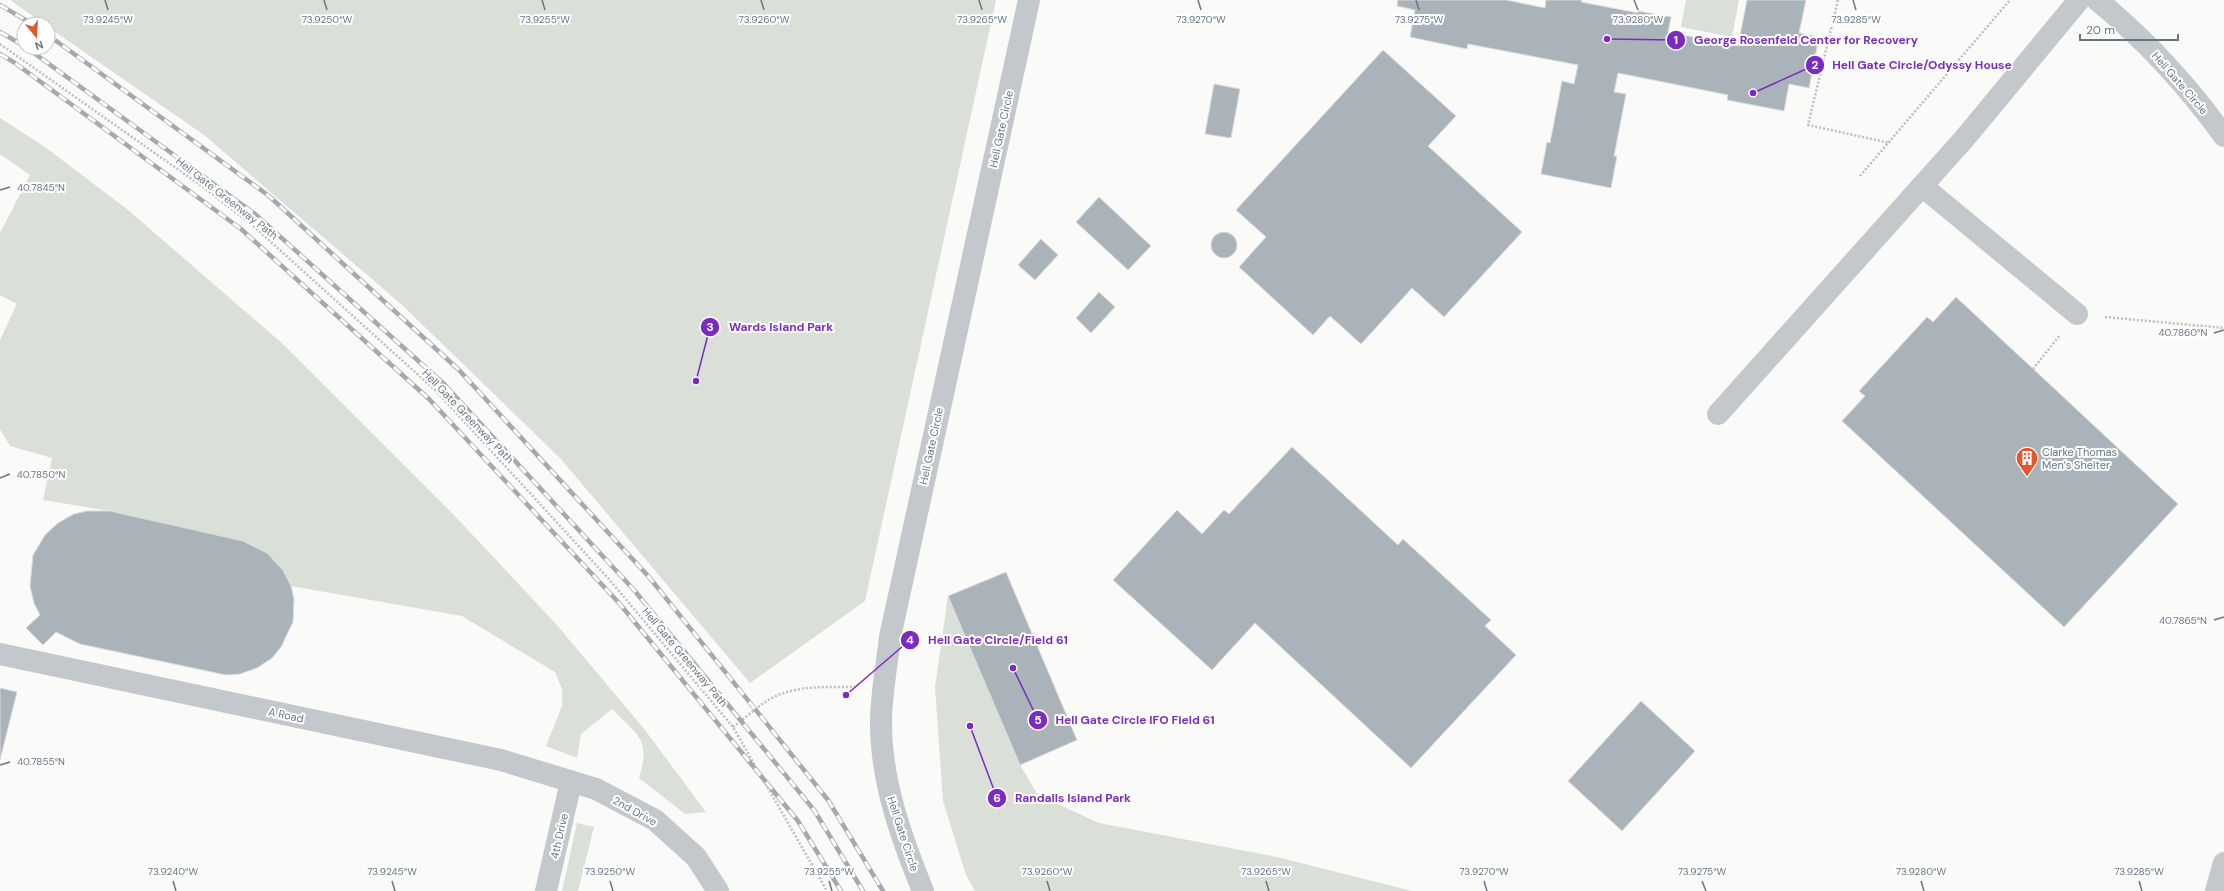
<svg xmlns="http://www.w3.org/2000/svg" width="2224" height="891" font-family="'DM Sans',sans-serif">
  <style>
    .green { fill: #dadfd7 }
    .building { fill: #aab3b9; stroke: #dcdcda }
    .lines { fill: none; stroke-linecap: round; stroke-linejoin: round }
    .path { stroke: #bbbfc2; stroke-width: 2.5; stroke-dasharray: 2 2; stroke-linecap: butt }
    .minor { stroke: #c3c8cc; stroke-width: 22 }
    .rail-casing { stroke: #a2aab0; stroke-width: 4.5 }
    .rail { stroke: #fff; stroke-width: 3; stroke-dasharray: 9; stroke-linecap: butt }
    .ticks { fill: none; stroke: #657683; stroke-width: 1.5 }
    .labels { text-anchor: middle; stroke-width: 4; stroke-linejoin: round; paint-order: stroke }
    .street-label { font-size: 11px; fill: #657683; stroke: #fff }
    .poi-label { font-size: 11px; fill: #657683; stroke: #fff; text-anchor: start }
    .ticks-label { font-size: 10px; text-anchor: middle; fill: #657683; stroke: #fff; stroke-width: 4; stroke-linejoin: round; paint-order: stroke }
    .leader { fill: none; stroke: #7b2cbf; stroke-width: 1.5 }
    .callout-dot { fill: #7b2cbf; stroke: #fff; stroke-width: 1.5 }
    .mark-label { font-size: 12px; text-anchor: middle; font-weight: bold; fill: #fff }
    .callout-label { font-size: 12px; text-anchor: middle; font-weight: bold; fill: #7b2cbf; stroke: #fff; stroke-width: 4; stroke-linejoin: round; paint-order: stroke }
  </style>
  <rect width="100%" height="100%" fill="#fafaf8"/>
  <!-- green -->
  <g class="green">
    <path d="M 10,0 L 996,0 L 865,601 L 750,683 L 560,458 L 401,304 L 204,135 L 48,27 L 48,24 L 44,24 Z"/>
    <path d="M 1686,0 L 1739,0 L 1732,37 L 1681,27 Z"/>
    <path d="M 0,118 L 45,147 L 128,210 L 283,344 L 453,514 L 556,624 L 645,730 L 706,812 L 685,814 L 639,778 C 651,738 638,736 612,709 L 581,734 L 577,758 L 546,746 L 562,706 L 562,689 L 555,672 L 462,616 L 291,586 L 283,570 L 274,559 L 251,544 L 110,511 L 43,500 L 52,458 L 10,446 L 0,429 L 0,340 L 17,304 L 0,295 L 0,233 L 30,175 L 0,154 Z"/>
    <path d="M 948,596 L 1020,765 L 1038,795 L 1099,823 L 1277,857 L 1412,891 L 975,891 L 966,875 L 943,801 L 935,687 Z"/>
    <path d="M 577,823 L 594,827 L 578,891 L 562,891 Z"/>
  </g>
  <!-- building -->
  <g class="building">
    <path d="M 1398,0 L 1506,0 L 1545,8 L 1546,0 L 1582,0 L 1581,2 L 1638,13 L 1638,11 L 1671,17 L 1668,32 L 1738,46 L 1747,0 L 1806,0 L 1799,33 L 1819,37 L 1809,88 L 1789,84 L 1784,111 L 1727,100 L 1728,95 L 1618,73 L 1614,92 L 1626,94 L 1614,156 L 1617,156 L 1611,188 L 1541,174 L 1547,142 L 1550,143 L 1562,81 L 1574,84 L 1578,65 L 1468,44 L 1467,49 L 1410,37 L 1415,10 L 1397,6 Z"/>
    <path d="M 1383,50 L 1456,116 L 1428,146 L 1522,232 L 1444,317 L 1412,288 L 1361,344 L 1330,316 L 1313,335 L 1239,267 L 1266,237 L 1236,210 Z"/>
    <path d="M 1214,84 L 1240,89 L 1231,138 L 1205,134 Z"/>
    <path d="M 1099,197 L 1151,246 L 1128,270 L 1076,222 Z"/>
    <circle cx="1224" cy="245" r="13"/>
    <path d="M 1041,239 L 1058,255 L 1035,280 L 1018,265 Z"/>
    <path d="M 1099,292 L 1115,307 L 1091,333 L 1076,318 Z"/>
    <path d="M 1956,297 L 2178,504 L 2064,627 L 1842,421 L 1865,396 L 1859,391 L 1927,317 L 1933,322 Z"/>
    <path d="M 1292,447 L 1398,545 L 1403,539 L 1491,620 L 1485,626 L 1516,655 L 1411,768 L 1255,623 L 1212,670 L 1113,580 L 1177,510 L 1202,534 L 1224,510 L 1229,514 Z"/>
    <path d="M 87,511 L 110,511 L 243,541 L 267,553 L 283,570 L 291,586 L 294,599 L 293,622 L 281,647 L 272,658 L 257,668 L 240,674 L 226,675 L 80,644 L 56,632 L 43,645 L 26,628 L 40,615 L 34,603 L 30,586 L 33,555 L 45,535 L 58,523 L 74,514 Z"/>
    <path d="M 1006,572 L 1077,740 L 1020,765 L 948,596 Z"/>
    <path d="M 0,688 L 17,692 L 0,760 Z"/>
    <path d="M 1641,701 L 1695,751 L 1622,831 L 1568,781 Z"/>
  </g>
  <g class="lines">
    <!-- path -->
    <g class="path">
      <path d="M 1838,0 L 1808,125 L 1890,143"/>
      <path d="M 0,44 L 203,187 L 251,224 L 436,391 L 608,578 L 733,727 L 827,891"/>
      <path d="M 1860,176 L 2010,0"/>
      <path d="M 2105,317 L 2224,328"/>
      <path d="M 2033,369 L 2060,335"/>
      <path d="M 733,727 C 745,718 757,707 770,699 C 795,685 827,687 855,687"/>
    </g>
    <!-- minor -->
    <g class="minor">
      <path d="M 2097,0 C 2146,40 2187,85 2224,136"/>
      <path d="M 1922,186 L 2077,314"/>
      <path d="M 1718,414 L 1964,139 L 2079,0"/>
      <path d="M 0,654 L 501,760 L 596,789 L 655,820 L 696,857 L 718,891"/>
      <path d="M 546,891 L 571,782"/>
      <path d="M 923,891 C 901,837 881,781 881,723 C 881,694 887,665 890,637 L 1029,0"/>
      <path d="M 2216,891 L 2224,863"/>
    </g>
    <!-- rail casing -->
    <g class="rail-casing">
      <g id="rail">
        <path d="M 0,5 L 32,24"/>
        <path d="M 0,32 L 24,46"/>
        <path d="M 48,35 L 269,196 L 459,370 L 649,577 L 828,800 L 883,891"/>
        <path d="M 27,48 L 255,214 L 444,384 L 634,590 L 814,810 L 863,891"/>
        <path d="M 0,54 L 15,63 L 241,229 L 429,399 L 619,603 L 798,821 L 841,891"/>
      </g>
    </g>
    <!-- rail -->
    <use href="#rail" class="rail"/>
  </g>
  <!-- ticks -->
  <path class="ticks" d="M 105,0 L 108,10M 324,0 L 327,10M 542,0 L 545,10M 761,0 L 764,10M 979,0 L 982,10M 1198,0 L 1201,10M 1416,0 L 1419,10M 1634,0 L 1638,10M 1853,0 L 1856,10M 0,190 L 10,187M 2214,333 L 2224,330M 0,478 L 10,474M 2214,620 L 2224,617M 0,765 L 10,762M 173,881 L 176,891M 392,881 L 395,891M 610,881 L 613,891M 829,881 L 832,891M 1047,881 L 1050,891M 1266,881 L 1269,891M 1484,881 L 1487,891M 1702,881 L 1706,891M 1921,881 L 1924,891M 2139,881 L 2142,891"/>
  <!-- icons -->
  <defs>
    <g id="building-pin" transform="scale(1.15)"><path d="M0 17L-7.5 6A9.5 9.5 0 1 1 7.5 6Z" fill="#e4572e" stroke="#fff"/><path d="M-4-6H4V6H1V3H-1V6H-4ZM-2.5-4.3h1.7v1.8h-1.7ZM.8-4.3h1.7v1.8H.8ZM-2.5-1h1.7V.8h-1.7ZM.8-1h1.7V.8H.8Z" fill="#fff"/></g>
  </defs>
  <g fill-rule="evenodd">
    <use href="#building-pin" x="2027" y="458"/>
  </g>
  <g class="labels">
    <!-- street labels -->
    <g class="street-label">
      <text transform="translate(2180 83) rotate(49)" y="4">Hell Gate Circle</text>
      <text transform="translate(1001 129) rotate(-78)" y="4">Hell Gate Circle</text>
      <text transform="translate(227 198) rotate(38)" y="4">Hell Gate Greenway Path</text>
      <text transform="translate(468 416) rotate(46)" y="4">Hell Gate Greenway Path</text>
      <text transform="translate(931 446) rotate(-78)" y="4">Hell Gate Circle</text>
      <text transform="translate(685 657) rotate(50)" y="4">Hell Gate Greenway Path</text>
      <text transform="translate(286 715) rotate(12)" y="4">A Road</text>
      <text transform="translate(635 811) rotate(29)" y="4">2nd Drive</text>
      <text transform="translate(903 834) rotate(72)" y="4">Hell Gate Circle</text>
      <text transform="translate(559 836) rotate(-77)" y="4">4th Drive</text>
    </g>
    <!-- poi labels -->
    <g class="poi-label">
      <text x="2042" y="456">Clarke Thomas<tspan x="2042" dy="13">Men’s Shelter</tspan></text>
    </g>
  </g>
  <g class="ticks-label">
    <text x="108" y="23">73.9245°W</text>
    <text x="327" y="23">73.9250°W</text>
    <text x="545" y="23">73.9255°W</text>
    <text x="764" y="23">73.9260°W</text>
    <text x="982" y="23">73.9265°W</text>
    <text x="1201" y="23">73.9270°W</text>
    <text x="1419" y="23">73.9275°W</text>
    <text x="1638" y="23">73.9280°W</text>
    <text x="1856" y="23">73.9285°W</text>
    <text x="41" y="191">40.7845°N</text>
    <text x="2183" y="336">40.7860°N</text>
    <text x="41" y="478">40.7850°N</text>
    <text x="2183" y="624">40.7865°N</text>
    <text x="41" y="765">40.7855°N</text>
    <text x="173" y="875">73.9240°W</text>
    <text x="392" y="875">73.9245°W</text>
    <text x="610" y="875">73.9250°W</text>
    <text x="829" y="875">73.9255°W</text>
    <text x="1047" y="875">73.9260°W</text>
    <text x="1266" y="875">73.9265°W</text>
    <text x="1484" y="875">73.9270°W</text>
    <text x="1702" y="875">73.9275°W</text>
    <text x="1921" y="875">73.9280°W</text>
    <text x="2139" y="875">73.9285°W</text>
  </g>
  <!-- callouts -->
  <path class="leader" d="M1607 39L1676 40M1753 93L1815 65M696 381L710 327M846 695L910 640M1013 668L1038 720M970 726L997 798"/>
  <g class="callout-dot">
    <circle cx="1607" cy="39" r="4"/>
    <circle cx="1753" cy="93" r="4"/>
    <circle cx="696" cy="381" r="4"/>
    <circle cx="846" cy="695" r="4"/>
    <circle cx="1013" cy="668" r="4"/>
    <circle cx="970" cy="726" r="4"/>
    <circle cx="1676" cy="40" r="10"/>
    <circle cx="1815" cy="65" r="10"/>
    <circle cx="710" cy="327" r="10"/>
    <circle cx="910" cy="640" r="10"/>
    <circle cx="1038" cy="720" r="10"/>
    <circle cx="997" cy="798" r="10"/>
  </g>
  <g class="mark-label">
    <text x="1676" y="44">1</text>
    <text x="1815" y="69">2</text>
    <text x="710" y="331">3</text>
    <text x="910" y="644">4</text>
    <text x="1038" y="724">5</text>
    <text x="997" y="802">6</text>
  </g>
  <g class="callout-label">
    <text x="1806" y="44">George Rosenfeld Center for Recovery</text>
    <text x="1922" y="69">Hell Gate Circle/Odyssy House</text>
    <text x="781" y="331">Wards Island Park</text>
    <text x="998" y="644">Hell Gate Circle/Field 61</text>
    <text x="1135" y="724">Hell Gate Circle IFO Field 61</text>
    <text x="1073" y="802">Randalls Island Park</text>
  </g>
  <!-- north arrow -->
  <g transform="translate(36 36) rotate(162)"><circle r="19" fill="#ffffff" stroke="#c1c8cd"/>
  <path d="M0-3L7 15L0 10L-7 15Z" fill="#e4572e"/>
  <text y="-6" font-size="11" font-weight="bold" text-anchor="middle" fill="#657683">N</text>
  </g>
  <!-- scale -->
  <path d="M2080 34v6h98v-6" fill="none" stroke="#657683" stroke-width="2"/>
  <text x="2086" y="34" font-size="12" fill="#657683" stroke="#ffffff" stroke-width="3" paint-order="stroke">20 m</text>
</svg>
